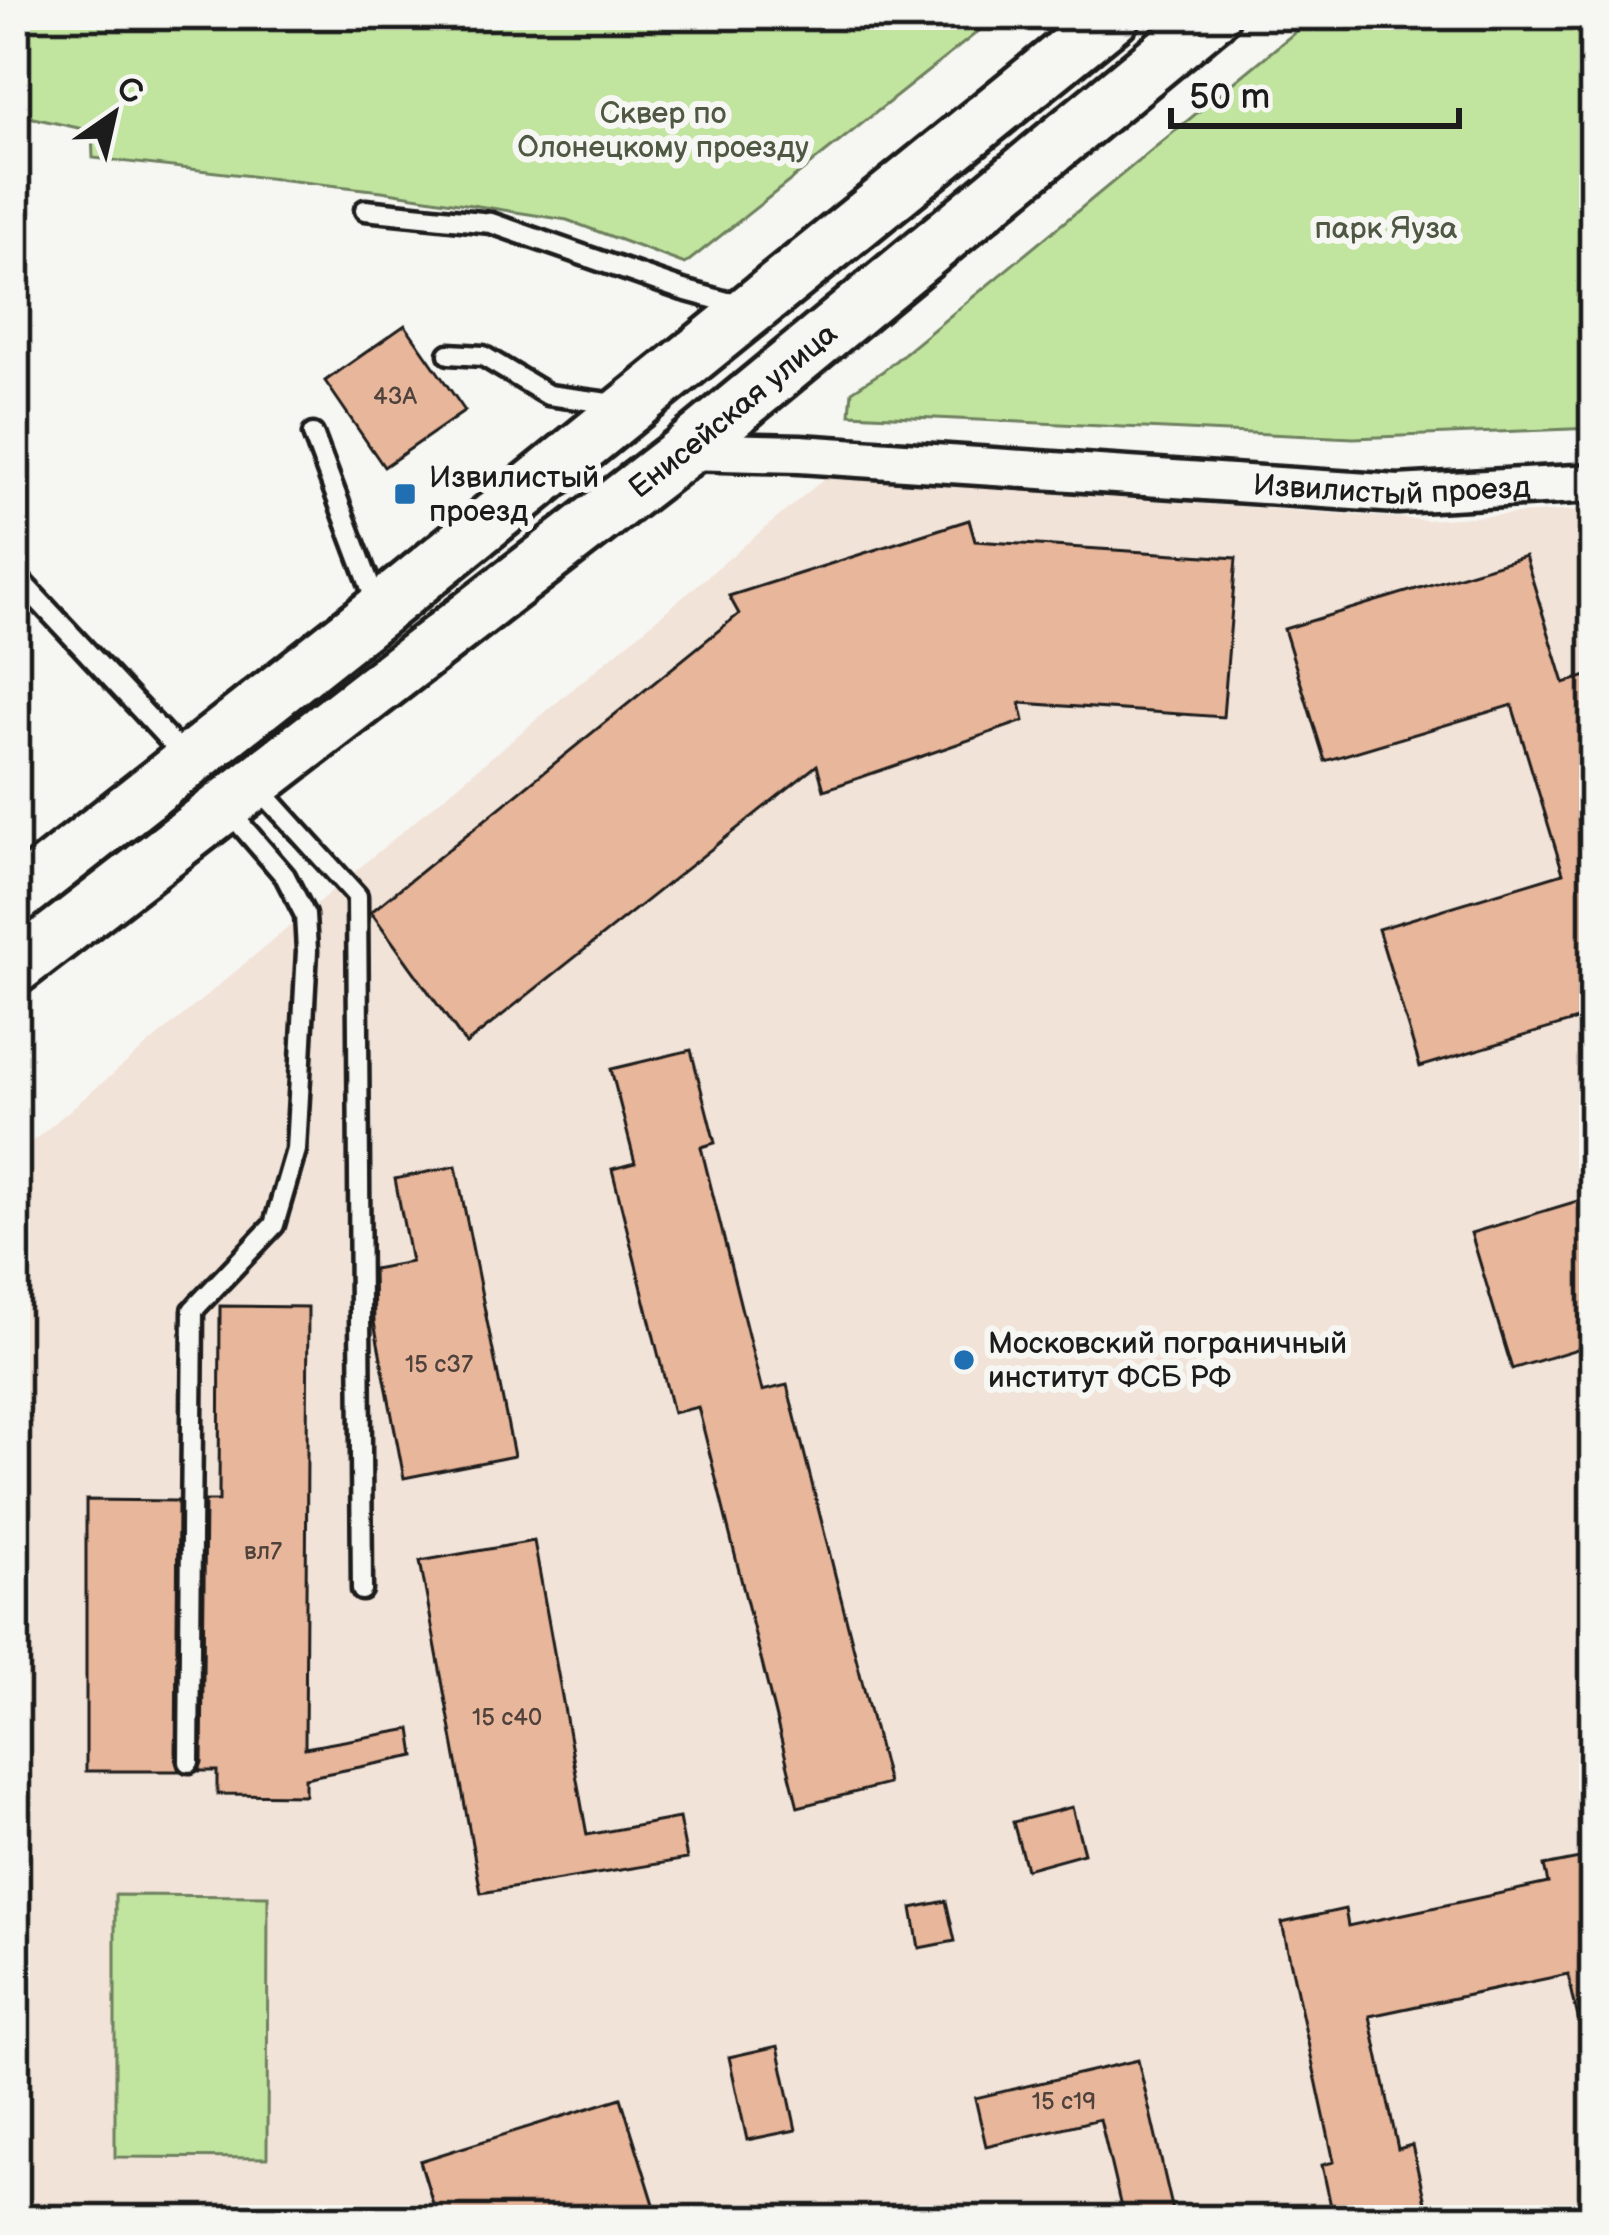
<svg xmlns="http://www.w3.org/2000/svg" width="1609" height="2235" font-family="'Balsamiq Sans',sans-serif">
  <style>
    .built { fill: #f2e3d8 }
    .green { fill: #c1e59f; stroke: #6e805e; stroke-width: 3 }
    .building { fill: #e8b69a; stroke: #1c1c1c; stroke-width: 3 }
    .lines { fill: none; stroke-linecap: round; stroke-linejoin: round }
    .service-casing { stroke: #1c1c1c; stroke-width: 27 }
    .minor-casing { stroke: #1c1c1c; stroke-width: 45 }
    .secondary-casing { stroke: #1c1c1c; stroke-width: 60 }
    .service { stroke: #f6f6f2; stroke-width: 18 }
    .minor { stroke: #f6f6f2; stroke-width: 36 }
    .secondary { stroke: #f6f6f2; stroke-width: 51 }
    .poi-dot { fill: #1f6fb2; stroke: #f6f6f2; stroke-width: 4.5 }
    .labels { text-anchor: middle; stroke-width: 12; stroke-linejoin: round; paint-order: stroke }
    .number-label { font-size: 24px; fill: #4f423c }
    .park-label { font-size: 30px; fill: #4e5843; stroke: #f6f6f2 }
    .street-label { font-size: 30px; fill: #1c1c1c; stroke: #f6f6f2 }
    .poi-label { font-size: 30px; fill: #1c1c1c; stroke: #f6f6f2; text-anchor: start }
  </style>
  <rect width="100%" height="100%" fill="#f6f6f2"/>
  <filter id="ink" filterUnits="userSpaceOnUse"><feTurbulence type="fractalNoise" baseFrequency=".00833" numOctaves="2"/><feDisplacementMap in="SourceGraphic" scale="24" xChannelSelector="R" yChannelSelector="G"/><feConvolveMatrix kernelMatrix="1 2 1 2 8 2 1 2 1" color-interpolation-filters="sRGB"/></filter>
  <g filter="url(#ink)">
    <!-- built -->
    <path class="built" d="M 826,477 L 1426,520 L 1594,509 L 1594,2220 L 15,2220 L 15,1156 Z"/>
    <!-- green -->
    <g class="green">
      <path d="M 15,15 L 999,15 L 685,264 L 567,220 L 382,191 L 93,158 L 92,131 L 15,114 Z"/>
      <path d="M 1316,15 L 1594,15 L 1594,428 L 1354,438 L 850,414 L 852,391 L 883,371 Z"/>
      <path d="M 115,1895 L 268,1896 L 267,2158 L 115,2157 Z"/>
    </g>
    <!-- building -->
    <g class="building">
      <path d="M 405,325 L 465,411 L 384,467 L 325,381 Z"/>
      <path d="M 969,520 L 975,541 L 1236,558 L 1223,717 L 1020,703 L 1024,721 L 824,790 L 817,765 L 466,1044 L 371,912 L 739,614 L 729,596 Z"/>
      <path d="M 1525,556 L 1564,683 L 1594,674 L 1594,1015 L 1420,1067 L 1378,929 L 1563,873 L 1512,705 L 1325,761 L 1284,629 Z"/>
      <path d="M 691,1050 L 715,1143 L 701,1147 L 762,1391 L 787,1385 L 888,1784 L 798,1807 L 698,1407 L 673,1413 L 612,1169 L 635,1163 L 611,1069 Z"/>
      <path d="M 456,1166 L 514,1456 L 404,1478 L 374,1322 L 373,1269 L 411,1262 L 395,1179 Z"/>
      <path d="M 1594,1196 L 1594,1344 L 1512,1369 L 1471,1233 Z"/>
      <path d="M 220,1306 L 308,1307 L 305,1748 L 411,1729 L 415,1756 L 305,1778 L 305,1795 L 217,1794 L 217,1771 L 199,1771 L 202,1762 L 205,1501 L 219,1501 Z"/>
      <path d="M 86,1500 L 178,1501 L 176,1762 L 179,1771 L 86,1771 Z"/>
      <path d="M 534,1541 L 587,1835 L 679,1818 L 687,1859 L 481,1893 L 420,1561 Z"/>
      <path d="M 1072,1807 L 1084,1853 L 1026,1869 L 1013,1822 Z"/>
      <path d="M 1594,1856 L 1594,2030 L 1581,2031 L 1568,1974 L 1370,2016 L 1398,2149 L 1412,2145 L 1429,2220 L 1334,2220 L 1322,2165 L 1334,2162 L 1282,1923 L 1345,1909 L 1348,1926 L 1548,1883 L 1544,1866 Z"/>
      <path d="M 946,1901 L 955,1941 L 919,1948 L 912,1908 Z"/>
      <path d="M 778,2046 L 796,2130 L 747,2140 L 729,2057 Z"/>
      <path d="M 1138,2060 L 1175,2220 L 1124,2220 L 1100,2119 L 986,2146 L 975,2098 Z"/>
      <path d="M 621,2098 L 659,2220 L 438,2220 L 420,2161 Z"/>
    </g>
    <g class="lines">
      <!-- service casing -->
      <g class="service-casing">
        <g id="service">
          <path d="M 365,210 L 491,223 L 683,290 L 742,306"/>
          <path d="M 449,354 L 483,356 L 548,395 L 616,404"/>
          <path d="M 313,434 L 377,604"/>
          <path d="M 15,575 L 187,759"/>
          <path d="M 258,787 L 357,896 L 362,1590"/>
          <path d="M 189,1762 L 193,1310 L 274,1225 L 296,1150 L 307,951 L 305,915 L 285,876 L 228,810"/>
        </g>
      </g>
      <!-- minor casing -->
      <g class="minor-casing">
        <g id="minor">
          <path id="s1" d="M 685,451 L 800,454 L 1398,494 L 1594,483"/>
        </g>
      </g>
      <!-- secondary casing -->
      <g class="secondary-casing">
        <g id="secondary">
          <path d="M 15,898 L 380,610 L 1114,15"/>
          <path id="s2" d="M 15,968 L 685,451 L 1213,15"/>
        </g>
      </g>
      <!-- service -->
      <use href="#service" class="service"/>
      <!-- minor -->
      <use href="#minor" class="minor"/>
      <!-- secondary -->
      <use href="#secondary" class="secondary"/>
    </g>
  </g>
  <!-- markers -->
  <g class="poi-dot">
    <rect x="393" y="482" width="24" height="24" rx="6"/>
    <circle cx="964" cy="1360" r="12"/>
  </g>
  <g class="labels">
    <!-- number labels -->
    <g class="number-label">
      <text x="395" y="404">43А</text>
      <text x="439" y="1372">15 с37</text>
      <text x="263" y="1559">вл7</text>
      <text x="507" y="1725">15 с40</text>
      <text x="1064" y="2109">15 с19</text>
    </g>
    <!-- park labels -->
    <g class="park-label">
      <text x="663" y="123">Сквер по<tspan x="663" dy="34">Олонецкому проезду</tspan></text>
      <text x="1386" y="238">парк Яуза</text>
    </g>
    <!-- street labels -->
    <g class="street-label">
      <text dy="10" stroke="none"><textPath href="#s2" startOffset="909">Енисейская улица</textPath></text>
      <text dy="10" stroke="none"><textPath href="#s1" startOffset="708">Извилистый проезд</textPath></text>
    </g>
    <!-- poi labels -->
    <g class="poi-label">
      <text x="429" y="487">Извилистый<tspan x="429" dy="34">проезд</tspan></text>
      <text x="988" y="1353">Московский пограничный<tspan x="988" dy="34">институт ФСБ РФ</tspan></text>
    </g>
  </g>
  <!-- margin -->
  <rect width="1609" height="2235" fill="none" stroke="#f6f6f2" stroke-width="60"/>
  <rect x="30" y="30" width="1549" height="2175" fill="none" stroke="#1c1c1c" stroke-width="4.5" filter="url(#ink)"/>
  <!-- north arrow -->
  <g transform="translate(114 114) rotate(34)" stroke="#f6f6f2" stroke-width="9" paint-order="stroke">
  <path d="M0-9L21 45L0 30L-21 45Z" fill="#1c1c1c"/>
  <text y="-18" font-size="33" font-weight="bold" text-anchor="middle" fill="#1c1c1c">С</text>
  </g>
  <!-- scale -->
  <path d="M1171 108v18h288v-18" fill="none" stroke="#1c1c1c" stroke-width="6"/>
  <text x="1189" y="108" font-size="36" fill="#1c1c1c" stroke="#f6f6f2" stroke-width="9" paint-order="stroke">50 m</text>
</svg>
